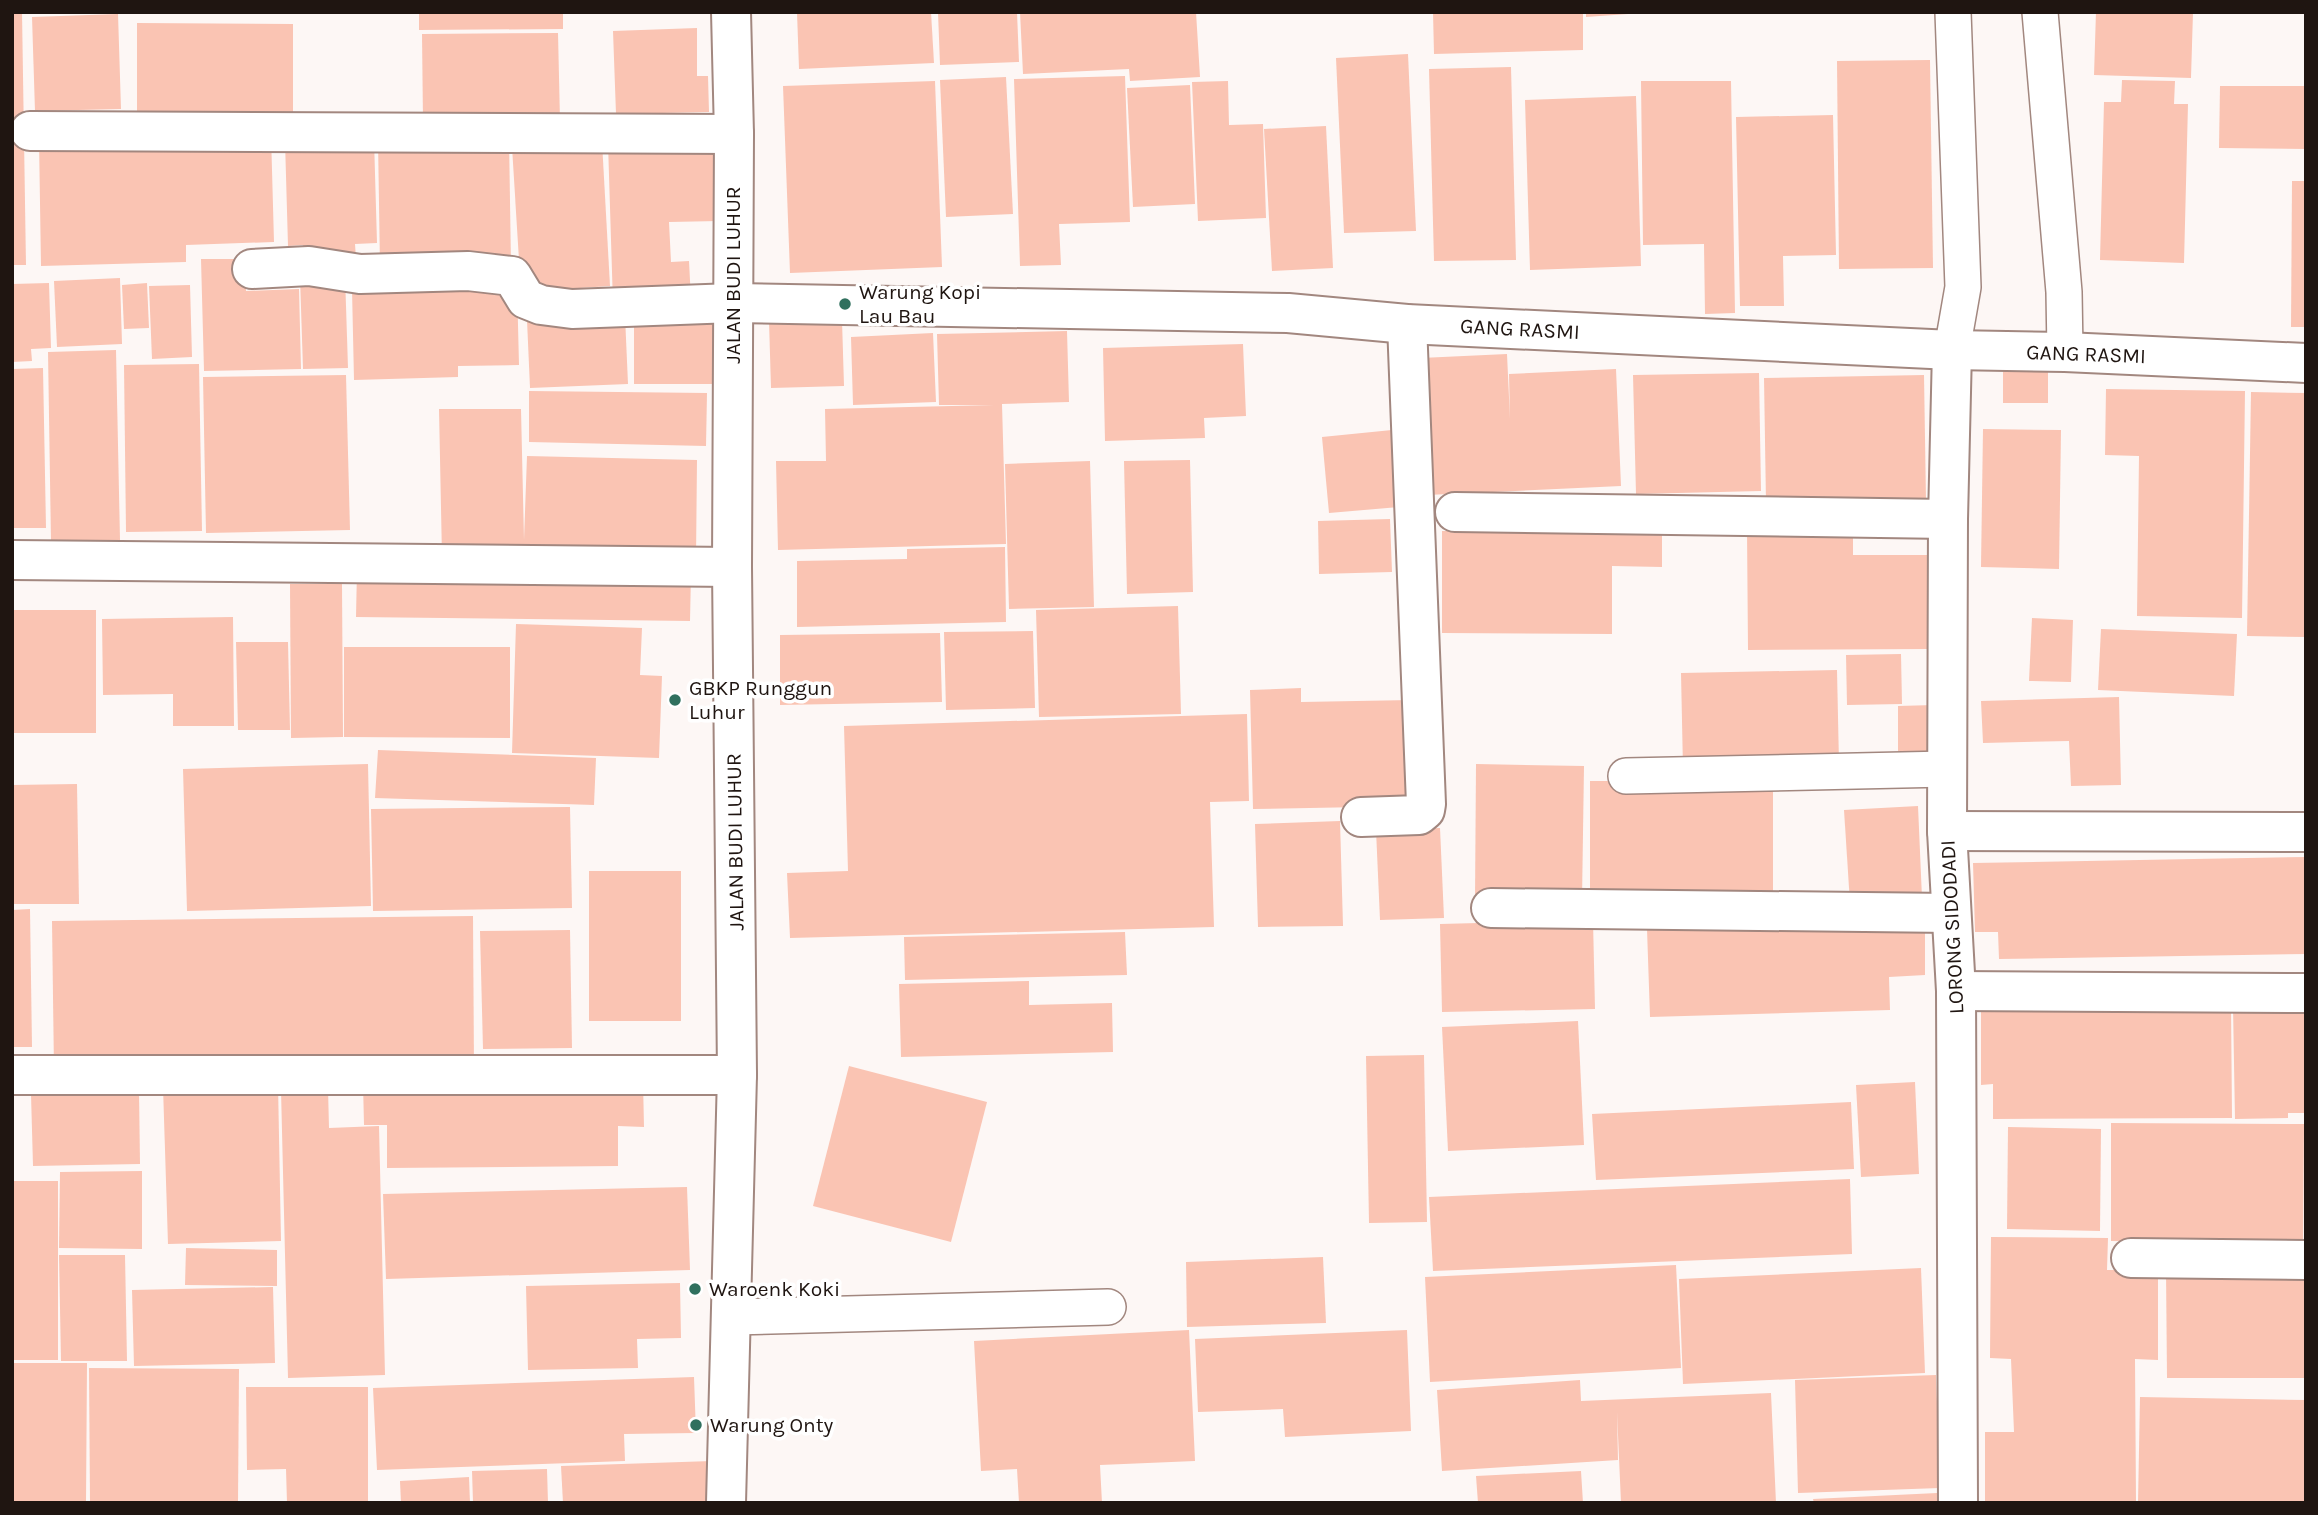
<svg xmlns="http://www.w3.org/2000/svg" width="2318" height="1515" font-family="Karla,sans-serif">
  <style>
    .building { fill: #fac4b3 }
    .lines { fill: none; stroke-linecap: round; stroke-linejoin: round }
    .service-casing { stroke: #a2877f; stroke-width: 38 }
    .minor-casing { stroke: #a2877f; stroke-width: 42 }
    .service { stroke: #fff; stroke-width: 35 }
    .minor { stroke: #fff; stroke-width: 38 }
    .poi-dot { fill: #30705e; stroke: #fff; stroke-width: 2.5 }
    .labels { text-anchor: middle; stroke-width: 7; stroke-linejoin: round; paint-order: stroke }
    .street-label { font-size: 21px; fill: #1f1511; stroke: #fff }
    .poi-label { font-size: 21px; fill: #1f1511; stroke: #fff; text-anchor: start }
  </style>
  <rect width="100%" height="100%" fill="#fdf7f5"/>
  <!-- building -->
  <g class="building">
    <path d="M 12,12 L 22,12 L 26,265 L 12,265 Z"/>
    <path d="M 419,12 L 563,12 L 563,29 L 419,30 Z"/>
    <path d="M 797,12 L 931,12 L 934,63 L 799,69 Z"/>
    <path d="M 938,12 L 1017,12 L 1019,62 L 940,65 Z"/>
    <path d="M 1020,12 L 1196,12 L 1200,77 L 1130,81 L 1129,69 L 1023,74 Z"/>
    <path d="M 1433,12 L 1583,12 L 1583,50 L 1434,54 Z"/>
    <path d="M 1586,12 L 1628,12 L 1628,14 L 1586,17 Z"/>
    <path d="M 2096,12 L 2193,12 L 2191,78 L 2094,75 Z"/>
    <path d="M 118,14 L 121,109 L 35,111 L 32,17 Z"/>
    <path d="M 137,23 L 293,24 L 293,122 L 137,120 Z"/>
    <path d="M 697,28 L 697,76 L 708,76 L 709,112 L 616,114 L 613,31 Z"/>
    <path d="M 558,33 L 560,121 L 423,122 L 422,34 Z"/>
    <path d="M 1408,54 L 1416,231 L 1344,233 L 1336,58 Z"/>
    <path d="M 1930,60 L 1933,268 L 1839,269 L 1837,61 Z"/>
    <path d="M 1511,67 L 1516,260 L 1434,261 L 1429,69 Z"/>
    <path d="M 1125,76 L 1130,222 L 1059,224 L 1061,265 L 1020,266 L 1014,79 Z"/>
    <path d="M 1006,77 L 1013,214 L 946,217 L 940,80 Z"/>
    <path d="M 2122,80 L 2175,81 L 2174,104 L 2188,104 L 2184,263 L 2100,260 L 2104,102 L 2121,102 Z"/>
    <path d="M 935,81 L 942,267 L 790,273 L 783,86 Z"/>
    <path d="M 1228,81 L 1229,125 L 1263,124 L 1266,218 L 1198,221 L 1192,82 Z"/>
    <path d="M 1641,81 L 1731,81 L 1735,313 L 1705,314 L 1704,244 L 1643,245 Z"/>
    <path d="M 1190,85 L 1195,204 L 1133,207 L 1127,88 Z"/>
    <path d="M 2220,86 L 2306,86 L 2306,149 L 2219,148 Z"/>
    <path d="M 1636,96 L 1641,266 L 1530,270 L 1525,100 Z"/>
    <path d="M 1833,115 L 1836,255 L 1783,256 L 1784,306 L 1740,306 L 1736,117 Z"/>
    <path d="M 1326,126 L 1333,268 L 1272,271 L 1264,129 Z"/>
    <path d="M 271,134 L 274,242 L 186,245 L 186,262 L 41,266 L 39,139 Z"/>
    <path d="M 509,138 L 511,265 L 380,267 L 378,140 Z"/>
    <path d="M 374,139 L 377,243 L 355,244 L 356,258 L 303,260 L 303,245 L 288,246 L 285,141 Z"/>
    <path d="M 717,139 L 719,221 L 669,222 L 671,262 L 689,261 L 691,300 L 613,304 L 608,143 Z"/>
    <path d="M 602,142 L 610,286 L 521,292 L 512,147 Z"/>
    <path d="M 2292,181 L 2306,181 L 2306,327 L 2291,327 Z"/>
    <path d="M 201,259 L 245,259 L 246,291 L 299,289 L 301,369 L 204,371 Z"/>
    <path d="M 345,275 L 348,368 L 303,369 L 300,277 Z"/>
    <path d="M 120,278 L 122,344 L 57,347 L 54,281 Z"/>
    <path d="M 49,283 L 51,348 L 31,349 L 32,361 L 12,362 L 12,284 Z"/>
    <path d="M 147,283 L 149,328 L 124,329 L 122,285 Z"/>
    <path d="M 190,285 L 192,357 L 152,359 L 149,286 Z"/>
    <path d="M 517,285 L 519,365 L 458,366 L 458,377 L 354,380 L 352,289 Z"/>
    <rect x="634" y="314" width="81" height="70"/>
    <path d="M 625,316 L 628,384 L 530,388 L 527,320 Z"/>
    <path d="M 842,320 L 844,386 L 771,388 L 769,321 Z"/>
    <path d="M 1067,331 L 1069,402 L 1002,404 L 1006,544 L 778,550 L 776,461 L 826,461 L 825,409 L 994,405 L 939,405 L 937,334 Z"/>
    <path d="M 933,333 L 936,402 L 853,405 L 851,337 Z"/>
    <path d="M 1243,344 L 1246,416 L 1204,418 L 1205,438 L 1105,441 L 1103,348 Z"/>
    <path d="M 116,350 L 120,540 L 51,542 L 48,352 Z"/>
    <path d="M 1507,354 L 1510,419 L 1509,374 L 1616,369 L 1621,486 L 1427,495 L 1421,358 Z"/>
    <path d="M 199,364 L 202,531 L 126,532 L 124,365 Z"/>
    <path d="M 43,368 L 46,528 L 12,528 L 12,369 Z"/>
    <path d="M 2003,369 L 2048,370 L 2048,403 L 2003,403 Z"/>
    <path d="M 1759,373 L 1761,491 L 1636,494 L 1633,375 Z"/>
    <path d="M 346,375 L 350,530 L 206,533 L 203,377 Z"/>
    <path d="M 1924,375 L 1926,501 L 1766,503 L 1764,378 Z"/>
    <path d="M 2106,389 L 2245,391 L 2242,618 L 2137,616 L 2139,456 L 2105,455 Z"/>
    <path d="M 529,391 L 707,393 L 706,446 L 529,442 Z"/>
    <path d="M 2251,392 L 2306,393 L 2306,637 L 2247,636 Z"/>
    <path d="M 439,409 L 521,409 L 524,540 L 527,456 L 697,460 L 696,559 L 442,557 Z"/>
    <path d="M 1983,429 L 2061,430 L 2059,569 L 1981,567 Z"/>
    <path d="M 1392,430 L 1399,507 L 1329,513 L 1322,437 Z"/>
    <path d="M 1190,460 L 1193,592 L 1127,594 L 1124,461 Z"/>
    <path d="M 1090,461 L 1094,607 L 1009,609 L 1005,464 Z"/>
    <path d="M 1390,519 L 1392,572 L 1319,574 L 1318,521 Z"/>
    <path d="M 1747,530 L 1853,531 L 1853,555 L 1928,555 L 1929,649 L 1748,650 Z"/>
    <path d="M 1442,531 L 1662,532 L 1662,567 L 1612,566 L 1612,634 L 1442,633 Z"/>
    <path d="M 1005,547 L 1006,622 L 797,627 L 797,561 L 907,559 L 907,549 Z"/>
    <path d="M 357,569 L 691,573 L 690,621 L 356,617 Z"/>
    <path d="M 290,584 L 342,584 L 343,737 L 291,738 Z"/>
    <path d="M 1178,606 L 1181,714 L 1039,717 L 1036,610 Z"/>
    <rect x="12" y="610" width="84" height="123"/>
    <path d="M 233,617 L 234,726 L 173,726 L 173,694 L 103,695 L 102,619 Z"/>
    <path d="M 2032,618 L 2073,620 L 2071,682 L 2029,681 Z"/>
    <path d="M 516,624 L 642,628 L 640,675 L 662,676 L 659,758 L 512,753 Z"/>
    <path d="M 2101,629 L 2237,634 L 2234,696 L 2098,690 Z"/>
    <path d="M 1033,631 L 1035,708 L 946,710 L 944,632 Z"/>
    <path d="M 940,633 L 942,702 L 780,705 L 780,635 Z"/>
    <path d="M 236,642 L 288,642 L 290,730 L 238,730 Z"/>
    <path d="M 344,647 L 510,647 L 510,738 L 344,737 Z"/>
    <path d="M 1901,654 L 1902,704 L 1847,705 L 1846,655 Z"/>
    <path d="M 1837,670 L 1839,764 L 1683,768 L 1681,673 Z"/>
    <path d="M 1301,688 L 1301,702 L 1412,700 L 1415,806 L 1253,809 L 1250,690 Z"/>
    <path d="M 2119,697 L 2121,785 L 2071,786 L 2069,741 L 1983,743 L 1981,701 Z"/>
    <path d="M 1934,705 L 1936,751 L 1898,751 L 1898,706 Z"/>
    <path d="M 1247,714 L 1249,801 L 1210,802 L 1214,927 L 790,938 L 787,873 L 848,871 L 844,726 Z"/>
    <path d="M 378,750 L 596,758 L 594,805 L 375,798 Z"/>
    <path d="M 368,764 L 371,906 L 187,911 L 183,769 Z"/>
    <path d="M 1476,764 L 1584,766 L 1582,900 L 1475,899 Z"/>
    <rect x="1590" y="781" width="183" height="119"/>
    <path d="M 77,784 L 79,904 L 12,904 L 12,785 Z"/>
    <path d="M 1918,806 L 1922,898 L 1850,903 L 1844,810 Z"/>
    <path d="M 570,807 L 572,908 L 373,911 L 371,809 Z"/>
    <path d="M 1340,821 L 1343,926 L 1258,927 L 1255,824 Z"/>
    <path d="M 1440,828 L 1444,918 L 1380,920 L 1376,830 Z"/>
    <path d="M 2306,857 L 2306,954 L 1999,959 L 1998,932 L 1975,932 L 1973,863 Z"/>
    <rect x="589" y="871" width="92" height="150"/>
    <path d="M 30,909 L 32,1047 L 12,1047 L 12,910 Z"/>
    <path d="M 473,916 L 474,1067 L 54,1071 L 52,921 Z"/>
    <path d="M 1593,920 L 1595,1009 L 1442,1012 L 1440,924 Z"/>
    <path d="M 1925,921 L 1925,975 L 1889,977 L 1890,1010 L 1650,1017 L 1647,929 Z"/>
    <path d="M 570,930 L 572,1048 L 483,1049 L 480,931 Z"/>
    <path d="M 1125,932 L 1127,975 L 905,980 L 904,937 Z"/>
    <path d="M 1029,981 L 1029,1005 L 1112,1003 L 1113,1052 L 901,1057 L 899,984 Z"/>
    <path d="M 2231,1003 L 2232,1118 L 1993,1119 L 1993,1084 L 1981,1085 L 1981,1004 Z"/>
    <path d="M 2306,1004 L 2306,1113 L 2288,1113 L 2288,1118 L 2235,1119 L 2233,1006 Z"/>
    <path d="M 1578,1021 L 1584,1145 L 1448,1151 L 1442,1027 Z"/>
    <path d="M 1424,1055 L 1427,1222 L 1369,1223 L 1366,1056 Z"/>
    <path d="M 849,1066 L 987,1102 L 951,1242 L 813,1206 Z"/>
    <path d="M 643,1081 L 644,1127 L 618,1126 L 618,1166 L 387,1168 L 387,1125 L 364,1125 L 363,1083 Z"/>
    <path d="M 1915,1082 L 1919,1174 L 1861,1177 L 1856,1085 Z"/>
    <path d="M 278,1084 L 281,1241 L 168,1244 L 163,1087 Z"/>
    <path d="M 328,1088 L 329,1128 L 379,1126 L 385,1375 L 288,1378 L 281,1090 Z"/>
    <path d="M 139,1091 L 140,1164 L 33,1166 L 31,1094 Z"/>
    <path d="M 1851,1102 L 1854,1169 L 1596,1180 L 1592,1114 Z"/>
    <path d="M 2111,1123 L 2304,1124 L 2303,1244 L 2111,1241 Z"/>
    <path d="M 2008,1127 L 2101,1129 L 2100,1231 L 2007,1229 Z"/>
    <path d="M 142,1171 L 142,1249 L 59,1248 L 60,1172 Z"/>
    <path d="M 1850,1179 L 1852,1254 L 1433,1271 L 1429,1197 Z"/>
    <rect x="12" y="1181" width="46" height="179"/>
    <path d="M 687,1187 L 690,1270 L 386,1279 L 383,1194 Z"/>
    <path d="M 1991,1237 L 2108,1238 L 2107,1270 L 2158,1270 L 2158,1360 L 2135,1359 L 2136,1503 L 1985,1503 L 1985,1432 L 2014,1432 L 2011,1359 L 1990,1358 Z"/>
    <path d="M 186,1248 L 277,1250 L 277,1286 L 185,1285 Z"/>
    <path d="M 59,1255 L 125,1255 L 127,1361 L 61,1361 Z"/>
    <path d="M 1323,1257 L 1326,1323 L 1187,1327 L 1186,1262 Z"/>
    <path d="M 1676,1265 L 1681,1368 L 1430,1382 L 1425,1277 Z"/>
    <path d="M 1921,1268 L 1925,1373 L 1683,1384 L 1679,1279 Z"/>
    <path d="M 2166,1270 L 2306,1271 L 2306,1378 L 2167,1378 Z"/>
    <path d="M 680,1283 L 681,1338 L 637,1339 L 638,1368 L 528,1370 L 526,1286 Z"/>
    <path d="M 273,1287 L 275,1363 L 134,1366 L 132,1290 Z"/>
    <path d="M 1189,1330 L 1195,1461 L 1100,1465 L 1102,1503 L 1019,1503 L 1017,1469 L 981,1471 L 974,1341 Z"/>
    <path d="M 1407,1330 L 1411,1431 L 1285,1437 L 1283,1409 L 1198,1412 L 1195,1339 Z"/>
    <path d="M 12,1363 L 87,1363 L 86,1503 L 23,1503 L 23,1501 L 12,1501 Z"/>
    <path d="M 89,1368 L 239,1369 L 238,1503 L 90,1503 Z"/>
    <path d="M 1936,1375 L 1940,1488 L 1798,1493 L 1795,1380 Z"/>
    <path d="M 694,1377 L 696,1433 L 624,1434 L 625,1461 L 377,1470 L 373,1388 Z"/>
    <path d="M 1580,1380 L 1581,1401 L 1771,1393 L 1776,1503 L 1621,1503 L 1617,1412 L 1618,1460 L 1442,1471 L 1437,1390 Z"/>
    <path d="M 246,1387 L 368,1387 L 368,1503 L 287,1503 L 286,1469 L 247,1470 Z"/>
    <path d="M 2140,1397 L 2306,1400 L 2306,1503 L 2138,1503 Z"/>
    <path d="M 712,1461 L 714,1503 L 563,1503 L 561,1466 Z"/>
    <path d="M 547,1469 L 548,1503 L 473,1503 L 472,1471 Z"/>
    <path d="M 1581,1471 L 1583,1503 L 1478,1503 L 1476,1476 Z"/>
    <path d="M 469,1477 L 470,1503 L 401,1503 L 400,1481 Z"/>
    <path d="M 1937,1493 L 1938,1503 L 1814,1503 L 1813,1499 Z"/>
  </g>
  <g class="lines">
    <!-- service casing -->
    <g class="service-casing">
      <g id="service">
        <path d="M 2040,12 L 2064,292 L 2065,352"/>
        <path d="M 1952,350 L 1963,287 L 1953,12"/>
        <path d="M 1626,776 L 1947,769"/>
        <path d="M 732,1317 L 1108,1307"/>
      </g>
    </g>
    <!-- minor casing -->
    <g class="minor-casing">
      <g id="minor">
        <path d="M 30,131 L 734,134"/>
        <path d="M 252,269 L 309,266 L 360,274 L 468,271 L 512,276 L 526,299 L 541,305 L 572,309 L 733,303 L 1288,313 L 1407,324 L 1952,350 L 2065,352 L 2306,363"/>
        <path d="M 1952,350 L 1948,519 L 1947,831 L 1956,991 L 1958,1503"/>
        <path d="M 1455,512 L 1948,519"/>
        <path d="M 12,560 L 732,567"/>
        <path d="M 1361,817 L 1419,815 L 1425,810 L 1426,804 L 1407,324"/>
        <path d="M 1947,831 L 2306,832"/>
        <path d="M 1491,908 L 1951,913"/>
        <path d="M 1956,991 L 2306,993"/>
        <path d="M 12,1075 L 737,1075"/>
        <path d="M 2131,1258 L 2306,1260"/>
        <path d="M 726,1503 L 737,1075 L 732,567 L 734,134 L 731,12"/>
      </g>
    </g>
    <!-- service -->
    <use href="#service" class="service"/>
    <!-- minor -->
    <use href="#minor" class="minor"/>
  </g>
  <!-- markers -->
  <g class="poi-dot">
    <circle cx="845" cy="304" r="7"/>
    <circle cx="675" cy="700" r="7"/>
    <circle cx="695" cy="1289" r="7"/>
    <circle cx="696" cy="1425" r="7"/>
  </g>
  <g class="labels">
    <!-- street labels -->
    <g class="street-label">
      <text transform="translate(733 275) rotate(-90)" y="7">JALAN BUDI LUHUR</text>
      <text transform="translate(1520 329) rotate(3)" y="7">GANG RASMI</text>
      <text transform="translate(2086 354) rotate(2)" y="7">GANG RASMI</text>
      <text transform="translate(735 842) rotate(-91)" y="7">JALAN BUDI LUHUR</text>
      <text transform="translate(1952 927) rotate(-93)" y="7">LORONG SIDODADI</text>
    </g>
    <!-- poi labels -->
    <g class="poi-label">
      <text x="859" y="299">Warung Kopi<tspan x="859" dy="24">Lau Bau</tspan></text>
      <text x="689" y="695">GBKP Runggun<tspan x="689" dy="24">Luhur</tspan></text>
      <text x="709" y="1296">Waroenk Koki</text>
      <text x="710" y="1432">Warung Onty</text>
    </g>
  </g>
  <!-- border -->
  <rect width="2318" height="1515" fill="none" stroke="#1f1511" stroke-width="28"/>
</svg>
